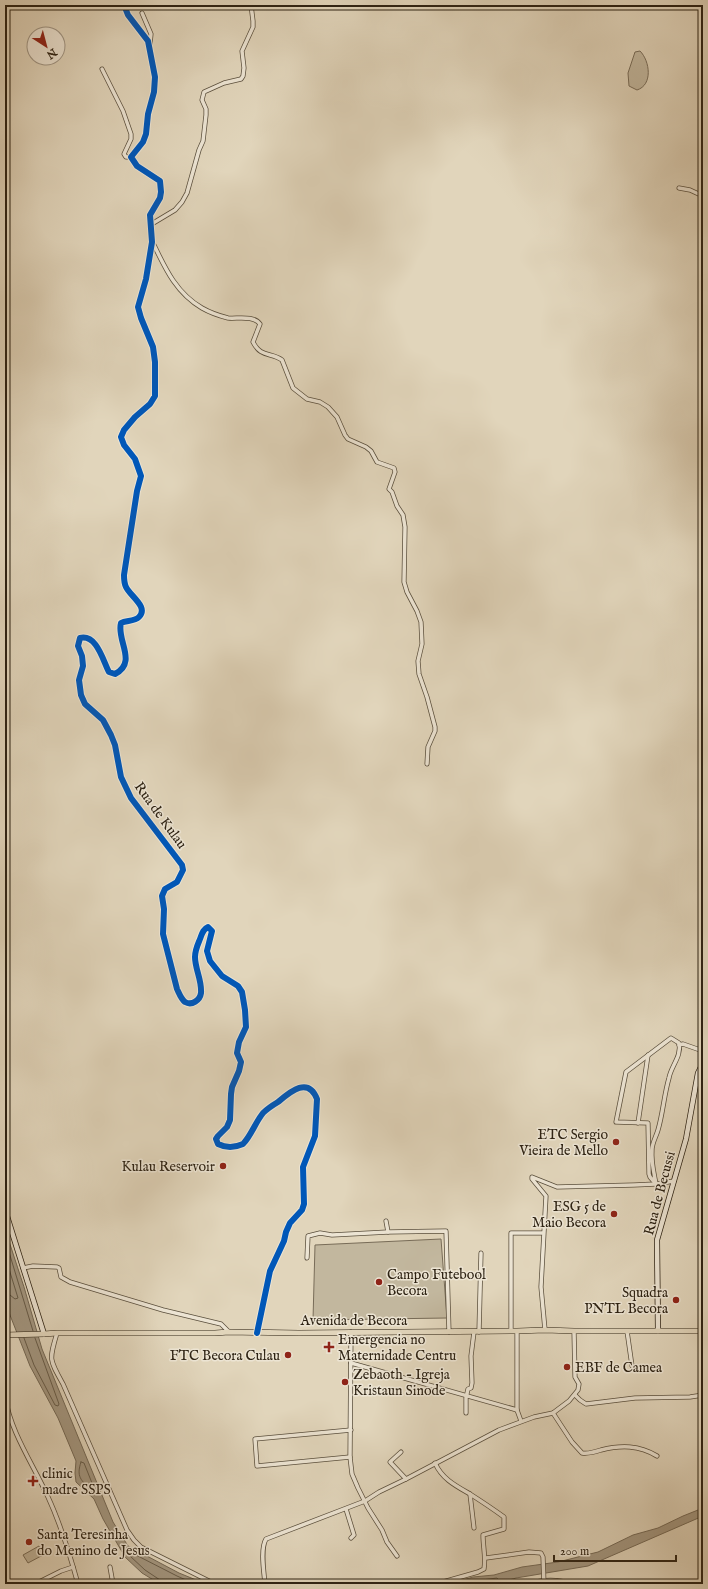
<svg xmlns="http://www.w3.org/2000/svg" width="708" height="1589" font-family="'IM FELL English',serif">
  <style>
    .green { fill: #c2b79e; stroke: #786c58 }
    .water { fill: #a49882; stroke: #746956 }
    .lines { fill: none; stroke-linecap: round; stroke-linejoin: round }
    .shore { stroke: #685d4a; stroke-width: 1 }
    .street-casing { stroke: #5a4f3d; stroke-width: 5 }
    .secondary-casing { stroke: #2d2213; stroke-width: 6 }
    .primary-casing { stroke: #2d2213; stroke-width: 6 }
    .street { stroke: #ece4d3; stroke-width: 3.5 }
    .secondary { stroke: #ece4d3; stroke-width: 4.5 }
    .primary { stroke: #e1d5bb; stroke-width: 5 }
    .cycleway-casing { stroke: #ece4d3; stroke-width: 8 }
    .cycleway { stroke: #0057b8; stroke-width: 6 }
    .poi-dot { fill: #8f2418; stroke: #ece4d3; stroke-width: 1.5 }
    .labels { text-anchor: middle; stroke-width: 3; stroke-linejoin: round; paint-order: stroke }
    .street-label { font-size: 14px; fill: #2d2213; stroke: #ece4d3 }
    .poi-label { font-size: 14px; fill: #2d2213; stroke: #ece4d3; text-anchor: start }
  </style>
  <rect width="100%" height="100%" fill="#e1d5bb"/>
  <filter id="stains"><feTurbulence type="fractalNoise" baseFrequency=".005" numOctaves="4"/><feColorMatrix values="0 0 0 0 .2 0 0 0 0 .09 0 0 0 0 .02 0 0 0 .5 -.17"/></filter>
  <radialGradient id="worn" r=".72"><stop offset=".6" stop-color="#630" stop-opacity="0"/><stop offset="1" stop-color="#630" stop-opacity=".3"/></radialGradient>
  <!-- green -->
  <g class="green">
    <path d="M 640,51 C 650,61 653,85 637,90 L 629,86 L 628,73 L 635,52 Z"/>
    <path d="M 441,1239 L 447,1318 L 313,1320 L 315,1245 Z"/>
    <path d="M 39,1546 L 43,1555 L 28,1563 L 23,1555 Z"/>
  </g>
  <!-- water -->
  <g class="water">
    <path d="M 5,1229 L 24,1287 L 42,1349 L 113,1522 L 128,1546 L 179,1573 L 206,1584 L 160,1584 L 142,1573 L 125,1557 L 103,1519 L 94,1499 L 76,1482 L 75,1473 L 76,1461 L 58,1418 L 30,1366 L 8,1310 L 5,1293 Z"/>
    <path d="M 703,1508 L 703,1516 L 588,1566 L 516,1578 L 496,1584 L 449,1584 L 473,1577 L 494,1575 L 522,1567 L 558,1562 L 598,1552 L 633,1535 L 658,1528 L 683,1516 Z"/>
  </g>
  <g class="lines">
    <!-- shore -->
    <g class="shore">
      <path d="M 5,1239 L 33,1331"/>
      <path d="M 5,1256 L 18,1298 L 15,1299 L 10,1295 L 5,1294"/>
      <path d="M 24,1338 L 34,1365 L 55,1405 L 58,1406 L 59,1404 L 35,1338"/>
      <path d="M 81,1462 L 84,1463 L 94,1488 L 93,1490 L 91,1490 C 81,1480 76,1477 81,1462 Z"/>
      <path d="M 161,1584 L 160,1580 L 145,1570 L 130,1556 L 130,1553 L 132,1553 L 177,1576 L 195,1584"/>
      <path d="M 464,1584 L 474,1581 L 497,1578 L 499,1580 L 498,1584"/>
    </g>
    <!-- street casing -->
    <g class="street-casing">
      <g id="street">
        <path d="M 124,5 L 128,15 L 148,41 L 155,77 L 154,92 L 148,114 L 146,134 L 143,142 L 131,157 L 137,166 L 160,181 L 161,192 L 160,198 L 150,215 L 152,242 L 146,279 L 138,307 L 141,318 L 153,347 L 155,362 L 155,396 L 150,404 L 135,417 L 124,430 L 121,437 L 124,445 L 135,459 L 141,476 L 137,491 L 124,575 C 124,579 124,583 126,587 C 130,596 149,607 139,617 C 134,622 126,620 121,623 C 116,640 138,662 115,674 L 109,672 C 103,661 97,634 80,638 L 78,646 L 82,656 L 83,666 L 79,680 L 81,695 L 85,704 L 103,720 L 111,735 L 115,745 L 121,777 L 131,798 L 182,865 L 183,870 L 177,882 L 165,889 L 162,896 L 164,909 L 163,934 L 177,989 C 179,993 181,999 185,1002 C 192,1006 200,1000 201,993 C 202,980 195,969 195,957 C 195,950 198,944 200,939 C 202,934 203,929 208,927 L 212,931 L 207,951 L 210,961 L 222,976 L 238,986 L 242,992 L 245,1010 L 246,1027 L 239,1042 L 237,1053 L 241,1062 L 239,1071 L 232,1087 L 231,1094 L 230,1120 L 227,1127 L 218,1136 L 216,1139 L 218,1144 C 226,1148 234,1148 243,1144 C 251,1136 255,1123 263,1113 C 267,1109 273,1105 278,1102 C 290,1092 308,1076 317,1099 L 315,1136 L 303,1167 L 304,1204 L 302,1210 L 290,1223 L 286,1232 L 284,1241 L 270,1271 L 257,1333"/>
        <path d="M 142,13 L 151,34 L 150,44"/>
        <path d="M 102,69 L 123,111 L 131,134 L 131,139 L 124,154 L 126,157 L 131,157"/>
        <path d="M 679,188 L 690,190 L 703,196"/>
        <path d="M 150,225 L 175,210 L 182,202 L 187,193 L 199,150 L 203,141 L 206,115 L 206,109 L 202,100 L 204,92 L 224,83 L 241,79 L 243,76 L 244,68 L 242,51 L 253,27 L 253,21 L 251,5"/>
        <path d="M 153,243 C 165,268 176,293 202,308 C 209,312 220,316 228,318 C 237,319 254,315 260,324 L 253,342 C 261,358 271,352 282,360 L 293,388 L 307,399 L 320,402 L 328,407 L 337,417 L 345,435 L 348,439 L 366,447 L 371,451 L 377,462 L 394,468 L 395,472 L 389,489 L 392,492 L 397,506 L 403,515 L 405,527 L 404,582 L 407,592 L 417,611 L 421,622 L 422,644 L 418,661 L 419,674 L 427,697 L 435,727 L 435,731 L 428,747 L 427,764"/>
        <path d="M 671,1038 L 679,1043 C 682,1056 671,1066 669,1078 C 664,1095 663,1113 658,1130 C 656,1137 652,1143 652,1150 C 651,1162 654,1173 656,1184 L 650,1177 L 649,1174 L 648,1123 L 616,1122 L 626,1072 Z"/>
        <path d="M 679,1045 L 683,1044 L 703,1051"/>
        <path d="M 638,1123 L 648,1055"/>
        <path d="M 386,1221 L 388,1232 L 446,1231 L 449,1332"/>
        <path d="M 307,1258 L 308,1236 L 320,1233 L 332,1235 L 388,1232"/>
        <path d="M 23,1268 L 33,1266 L 57,1267 L 59,1268 L 61,1277 L 70,1282 L 163,1310 L 221,1324 L 229,1332"/>
        <path d="M 545,1330 L 541,1287 L 546,1196 L 532,1179 L 532,1177 L 557,1187 L 634,1185 L 656,1184 L 674,1181"/>
        <path d="M 511,1331 L 511,1233 L 543,1233"/>
        <path d="M 517,1331 L 517,1410 L 521,1421"/>
        <path d="M 627,1331 L 632,1366"/>
        <path d="M 351,1332 L 350,1457 L 352,1474 L 358,1488 L 368,1508 L 382,1530 L 387,1542 L 397,1556"/>
        <path d="M 479,1332 L 481,1253"/>
        <path d="M 57,1333 C 49,1360 49,1359 63,1384 L 127,1530 L 134,1540 L 141,1547 L 215,1584"/>
        <path d="M 351,1363 L 517,1410"/>
        <path d="M 575,1395 L 580,1400 L 586,1404 L 635,1398 L 690,1397 L 703,1395"/>
        <path d="M 5,1397 C 11,1433 33,1464 48,1497 C 61,1525 70,1555 78,1584"/>
        <path d="M 466,1413 L 466,1398 L 468,1389 L 471,1388 L 472,1383 L 471,1356 L 474,1332"/>
        <path d="M 553,1413 L 572,1442 L 582,1453 C 589,1454 595,1452 601,1450 C 621,1445 639,1445 657,1456"/>
        <path d="M 401,1452 L 390,1462 L 406,1479"/>
        <path d="M 350,1457 L 257,1466 L 255,1439 L 351,1430"/>
        <path d="M 435,1463 C 442,1479 456,1486 470,1494 C 481,1501 493,1509 504,1517 L 504,1529 L 483,1535 C 483,1547 486,1557 484,1569 L 478,1572 L 436,1584"/>
        <path d="M 470,1494 L 474,1528"/>
        <path d="M 346,1509 L 354,1535 L 351,1538"/>
        <path d="M 486,1558 L 529,1552 L 541,1553 L 543,1557 L 544,1584"/>
        <path d="M 110,1567 L 113,1584"/>
        <path d="M 35,1584 L 61,1571 L 73,1567"/>
        <path d="M 265,1584 C 264,1572 260,1549 266,1539 L 365,1501 L 379,1492 L 406,1479 L 499,1430 L 534,1417 L 553,1413 L 569,1401 L 578,1390 L 579,1384 L 575,1377 L 574,1331"/>
        <path d="M 526,1584 C 546,1579 555,1579 575,1584"/>
      </g>
    </g>
    <!-- secondary casing -->
    <g class="secondary-casing">
      <g id="secondary">
        <path d="M 5,1210 L 44,1334"/>
        <path d="M 658,1331 L 657,1240 L 686,1139 L 698,1073 L 703,1063"/>
      </g>
    </g>
    <!-- primary casing -->
    <g class="primary-casing">
      <path id="primary" d="M 5,1335 L 44,1334 L 57,1333 L 215,1333 L 229,1332 L 299,1333 L 517,1331 L 545,1330 L 574,1331 L 703,1331"/>
    </g>
    <!-- street -->
    <use href="#street" class="street"/>
    <!-- secondary -->
    <use href="#secondary" class="secondary"/>
    <!-- primary -->
    <use href="#primary" class="primary"/>
    <!-- cycleway casing -->
    <g class="cycleway-casing">
      <path id="cycleway" d="M 124,5 L 128,15 L 148,41 L 155,77 L 154,92 L 148,114 L 146,134 L 143,142 L 131,157 L 137,166 L 160,181 L 161,192 L 160,198 L 150,215 L 152,242 L 146,279 L 138,307 L 141,318 L 153,347 L 155,362 L 155,396 L 150,404 L 135,417 L 124,430 L 121,437 L 124,445 L 135,459 L 141,476 L 137,491 L 124,575 C 124,579 124,583 126,587 C 130,596 149,607 139,617 C 134,622 126,620 121,623 C 116,640 138,662 115,674 L 109,672 C 103,661 97,634 80,638 L 78,646 L 82,656 L 83,666 L 79,680 L 81,695 L 85,704 L 103,720 L 111,735 L 115,745 L 121,777 L 131,798 L 182,865 L 183,870 L 177,882 L 165,889 L 162,896 L 164,909 L 163,934 L 177,989 C 179,993 181,999 185,1002 C 192,1006 200,1000 201,993 C 202,980 195,969 195,957 C 195,950 198,944 200,939 C 202,934 203,929 208,927 L 212,931 L 207,951 L 210,961 L 222,976 L 238,986 L 242,992 L 245,1010 L 246,1027 L 239,1042 L 237,1053 L 241,1062 L 239,1071 L 232,1087 L 231,1094 L 230,1120 L 227,1127 L 218,1136 L 216,1139 L 218,1144 C 226,1148 234,1148 243,1144 C 251,1136 255,1123 263,1113 C 267,1109 273,1105 278,1102 C 290,1092 308,1076 317,1099 L 315,1136 L 303,1167 L 304,1204 L 302,1210 L 290,1223 L 286,1232 L 284,1241 L 270,1271 L 257,1333"/>
    </g>
    <!-- cycleway -->
    <use href="#cycleway" class="cycleway"/>
  </g>
  <!-- markers -->
  <g class="poi-dot">
    <circle cx="616" cy="1142" r="4"/>
    <circle cx="223" cy="1166" r="4"/>
    <circle cx="614" cy="1214" r="4"/>
    <circle cx="379" cy="1282" r="4"/>
    <circle cx="676" cy="1300" r="4"/>
    <path d="M327 1341h4v4h4v4h-4v4h-4v-4h-4v-4h4z"/>
    <circle cx="288" cy="1355" r="4"/>
    <circle cx="567" cy="1367" r="4"/>
    <circle cx="345" cy="1382" r="4"/>
    <path d="M31 1475h4v4h4v4h-4v4h-4v-4h-4v-4h4z"/>
    <circle cx="29" cy="1542" r="4"/>
  </g>
  <g class="labels">
    <!-- street labels -->
    <g class="street-label">
      <text transform="translate(161 815) rotate(54)" y="5">Rua de Kulau</text>
      <text transform="translate(659 1193) rotate(-75)" y="5">Rua de Becussi</text>
      <text x="354" y="1325">Avenida de Becora</text>
    </g>
    <!-- poi labels -->
    <g class="poi-label">
      <text x="608" y="1139" text-anchor="end">ETC Sergio<tspan x="608" dy="16">Vieira de Mello</tspan></text>
      <text x="215" y="1171" text-anchor="end">Kulau Reservoir</text>
      <text x="606" y="1211" text-anchor="end">ESG 5 de<tspan x="606" dy="16">Maio Becora</tspan></text>
      <text x="387" y="1279">Campo Futebool<tspan x="387" dy="16">Becora</tspan></text>
      <text x="668" y="1297" text-anchor="end">Squadra<tspan x="668" dy="16">PNTL Becora</tspan></text>
      <text x="338" y="1344">Emergencia no<tspan x="338" dy="16">Maternidade Centru</tspan></text>
      <text x="280" y="1360" text-anchor="end">FTC Becora Culau</text>
      <text x="575" y="1372">EBF de Camea</text>
      <text x="353" y="1379">Zebaoth - Igreja<tspan x="353" dy="16">Kristaun Sinode</tspan></text>
      <text x="42" y="1478">clinic<tspan x="42" dy="16">madre SSPS</tspan></text>
      <text x="37" y="1539">Santa Teresinha<tspan x="37" dy="16">do Menino de Jesus</tspan></text>
    </g>
  </g>
  <!-- margin -->
  <rect width="708" height="1589" fill="none" stroke="#e1d5bb" stroke-width="20"/>
  <rect x="6" y="6" width="696" height="1577" fill="none" stroke="#2d2213" stroke-width="2"/>
  <rect x="10" y="10" width="688" height="1569" fill="none" stroke="#2d2213"/>
  <!-- north arrow -->
  <g transform="translate(46 46) rotate(144)"><circle r="19" fill="#ece4d3" stroke="#a09686"/>
  <path d="M0-3L7 15L0 10L-7 15Z" fill="#8f2418"/>
  <text y="-6" font-size="11" font-weight="bold" text-anchor="middle" fill="#2d2213">N</text>
  </g>
  <!-- scale -->
  <path d="M554 1555v6h122v-6" fill="none" stroke="#2d2213" stroke-width="2"/>
  <text x="560" y="1555" font-size="12" fill="#2d2213" stroke="#ece4d3" stroke-width="3" paint-order="stroke">200 m</text>
  <rect width="100%" height="100%" filter="url(#stains)"/>
  <rect width="100%" height="100%" fill="url(#worn)"/>
</svg>
